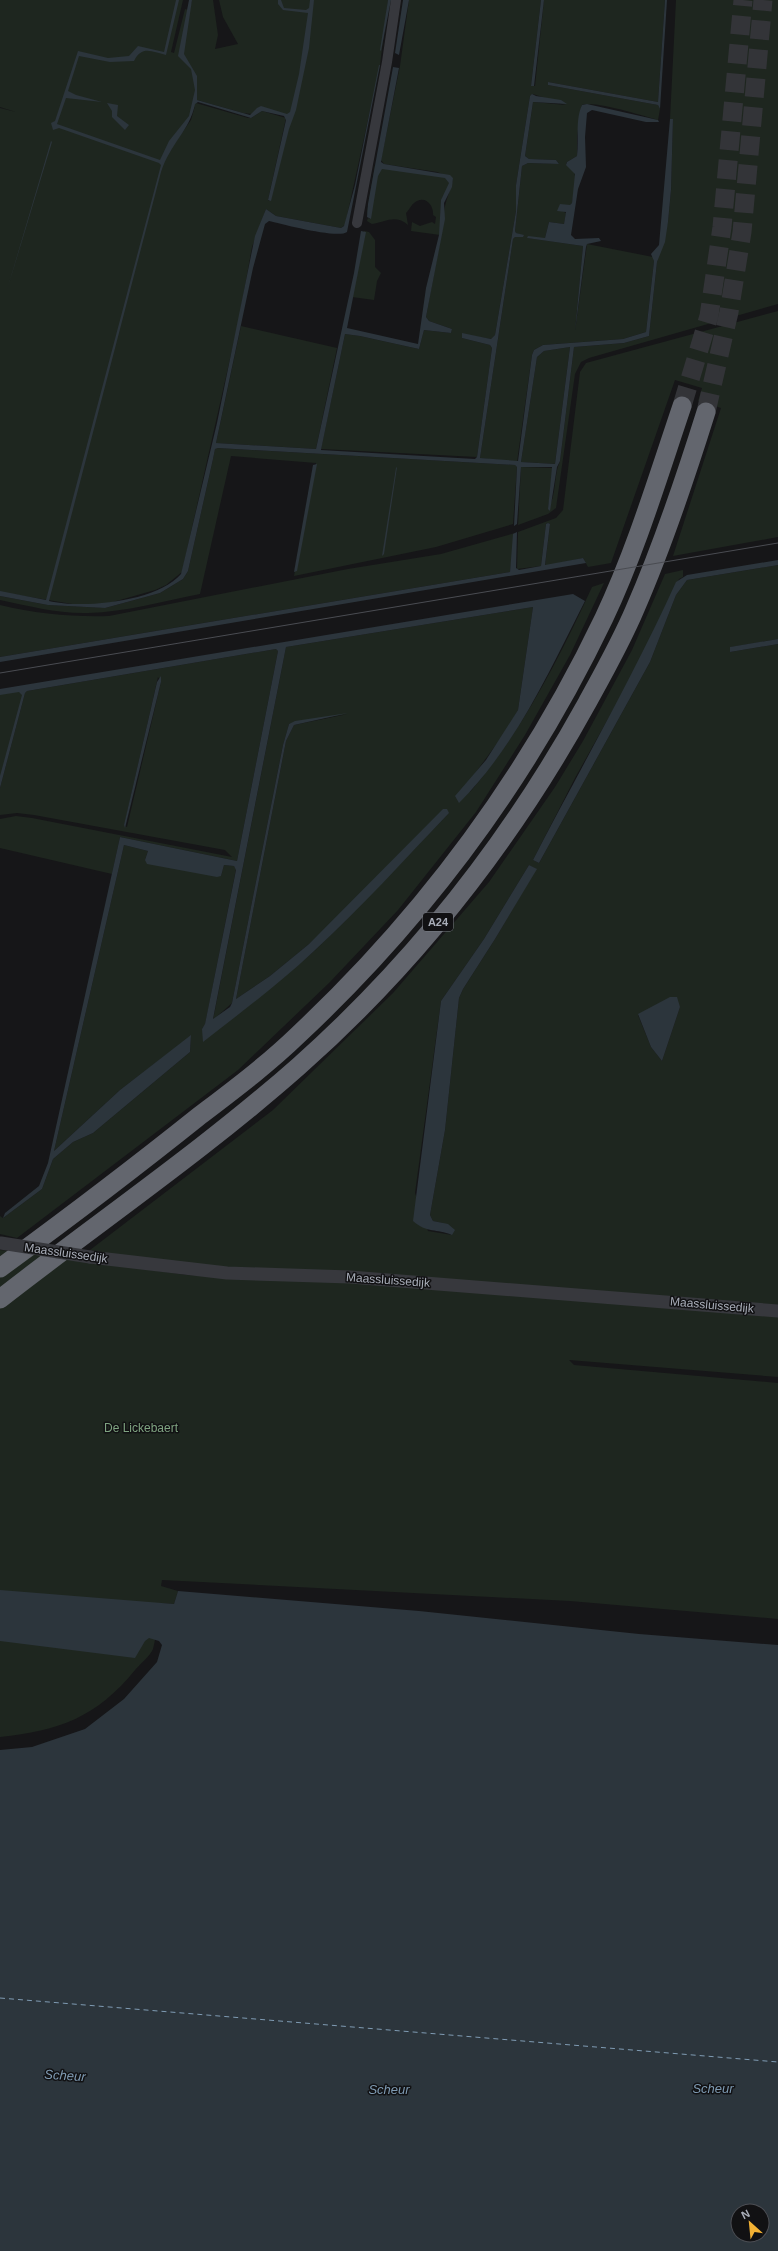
<svg xmlns="http://www.w3.org/2000/svg" width="778" height="2251" font-family="Helvetica,sans-serif">
  <style>
    .green { fill: #1e261f; fill-rule: evenodd }
    .water { fill: #2c353c; fill-rule: evenodd }
    .lines { fill: none; stroke-linecap: round; stroke-linejoin: round }
    .ferry { stroke: #7f9bb3; stroke-width: 1; stroke-dasharray: 5 4; stroke-linecap: butt }
    .motorway-tunnel { stroke: #333438; stroke-width: 19; stroke-dasharray: 19 10; stroke-linecap: butt }
    .minor { stroke: #37383d; stroke-width: 10 }
    .tertiary { stroke: #37383d; stroke-width: 13 }
    .motorway { stroke: #63666e; stroke-width: 19 }
    .tram { stroke: #4a4c52; stroke-width: 1 }
    .tertiary-bridge { stroke: #37383d; stroke-width: 13 }
    .labels { text-anchor: middle; stroke-width: 3; stroke-linejoin: round; paint-order: stroke }
    .shield { fill: #111113; stroke: #7b7e86; stroke-width: 1 }
    .shield-label { font-size: 11px; font-weight: bold; fill: #a8adb8 }
    .street-label { font-size: 12px; fill: #a8adb8; stroke: #111113 }
    .park-label { font-size: 12px; fill: #7fa381; stroke: #111113 }
    .water-label { font-size: 13px; font-style: italic; fill: #7f9bb3; stroke: #111113 }
  </style>
  <rect width="100%" height="100%" fill="#161618"/>
  <!-- green -->
  <g class="green">
    <path d="M 0,0 L 183,0 L 171,52 L 174,53 L 185,9 L 188,10 L 184,39 L 192,0 L 213,0 L 218,35 L 215,49 L 238,44 L 223,17 L 219,0 L 388,0 L 380,65 L 345,225 L 341,228 L 276,216 L 266,209 L 252,247 L 239,319 L 182,572 L 166,585 L 155,590 L 106,604 L 84,606 L 0,592 L 0,108 L 16,112 L 0,107 ZM 197,100 L 243,113 L 252,114 L 266,109 L 290,116 L 269,201 L 268,200 L 286,118 L 262,111 L 251,118 L 248,118 L 196,103 ZM 195,106 L 191,120 L 170,150 Z"/>
    <path d="M 409,0 L 541,0 L 531,86 L 535,86 L 544,0 L 665,0 L 658,102 L 548,82 L 548,85 L 658,105 L 660,109 L 658,120 C 644,116 593,100 582,105 L 577,136 L 577,156 L 567,162 L 566,164 L 574,170 L 576,182 L 572,203 L 564,212 L 566,213 L 564,224 L 549,222 L 545,238 L 528,238 L 583,246 L 575,331 L 587,244 L 653,257 L 654,261 L 646,332 L 623,339 L 543,345 L 534,350 L 532,355 L 517,462 L 480,458 L 513,239 L 515,237 L 524,236 L 516,233 L 515,231 L 522,166 L 528,163 L 559,164 L 556,160 L 529,159 L 525,156 L 533,102 L 566,105 L 533,94 L 530,96 L 516,185 L 516,211 L 495,335 L 491,339 L 462,334 L 462,338 L 490,345 L 492,348 L 477,457 L 321,449 L 345,334 L 360,336 L 419,349 L 424,330 L 451,333 L 452,329 L 429,321 L 426,317 L 445,215 L 440,235 L 411,231 L 412,222 L 420,226 L 432,222 L 435,224 L 436,217 L 433,215 C 434,207 427,196 417,201 C 412,203 410,209 406,213 L 408,225 C 396,214 385,222 372,224 L 367,221 L 368,218 L 370,219 L 367,212 L 375,165 L 449,177 L 450,187 L 442,198 L 444,213 C 445,200 451,191 453,178 L 437,172 L 384,164 L 381,160 L 400,66 Z"/>
    <path d="M 676,0 L 778,0 L 778,304 L 589,358 L 581,362 L 575,374 L 556,508 L 548,514 L 518,525 L 521,467 L 553,468 L 548,509 C 557,494 553,477 560,461 L 574,347 L 624,343 L 649,336 L 657,262 L 668,222 L 671,190 L 673,119 L 670,119 Z"/>
    <path d="M 364,231 L 369,232 L 375,240 L 375,267 L 381,273 L 377,281 L 374,300 L 352,297 Z"/>
    <path d="M 778,311 L 778,537 L 673,556 L 721,408 L 698,401 L 702,388 L 675,380 L 611,563 L 588,567 L 583,558 L 545,566 L 550,524 L 548,523 L 546,524 L 541,566 L 517,569 L 518,532 L 556,518 L 563,510 L 580,372 L 586,363 Z"/>
    <path d="M 241,326 L 337,348 L 316,449 L 216,443 Z"/>
    <path d="M 570,347 L 555,464 L 521,462 L 537,357 L 544,351 Z"/>
    <path d="M 218,448 L 515,465 L 517,467 L 513,524 L 436,547 L 294,576 L 316,463 L 231,456 L 200,594 C 164,601 126,612 88,613 C 59,614 29,606 0,600 L 0,596 L 48,605 L 105,608 L 160,593 L 183,579 L 188,571 L 213,459 L 215,449 Z"/>
    <path d="M 515,533 L 510,572 L 0,657 L 0,605 C 36,614 73,617 109,616 L 348,569 L 441,554 Z"/>
    <path d="M 778,565 L 778,639 L 731,647 L 730,652 L 778,644 L 778,1305 L 236,1268 L 104,1254 L 101,1252 L 90,1250 L 273,1110 L 393,993 L 489,882 L 555,787 L 583,741 L 632,650 L 665,574 L 683,570 L 683,577 L 679,579 L 632,676 L 575,778 L 533,860 L 539,863 L 650,662 L 676,595 L 687,580 ZM 529,865 L 536,869 L 495,939 L 463,989 L 459,998 L 445,1130 L 430,1215 L 433,1221 L 442,1223 L 452,1235 L 428,1231 L 415,1193 L 441,1001 L 484,939 ZM 680,1007 L 662,1061 L 651,1047 L 638,1015 L 649,1009 Z"/>
    <path d="M 604,583 L 570,655 L 525,735 L 476,812 L 398,910 L 329,983 L 238,1070 L 17,1238 L 0,1234 L 0,1216 L 3,1218 L 42,1189 L 53,1159 L 73,1142 L 93,1133 L 190,1052 L 191,1036 L 120,1090 L 54,1151 L 124,845 L 148,851 L 145,860 L 221,876 L 224,865 L 234,866 L 236,869 L 205,1025 L 202,1029 L 242,1011 L 312,953 L 345,921 L 449,813 L 309,944 L 270,976 L 236,999 L 286,741 L 294,725 L 348,714 L 289,724 L 283,745 L 232,1003 L 213,1020 L 286,647 L 533,607 L 518,710 L 509,727 L 473,776 L 470,792 C 522,731 559,659 592,587 Z"/>
    <path d="M 276,649 L 278,651 L 237,861 L 120,837 L 112,874 L 0,848 L 0,819 L 16,816 L 32,818 L 232,857 L 225,850 L 34,815 L 17,813 L 0,815 L 0,788 L 25,693 L 27,691 ZM 158,677 L 161,682 L 127,827 L 124,826 Z"/>
    <path d="M 25,687 L 0,781 L 0,691 Z"/>
    <path d="M 0,1250 L 187,1275 L 327,1281 L 778,1315 L 778,1377 L 569,1360 L 574,1365 L 778,1383 L 778,1619 L 570,1601 L 162,1580 L 161,1586 L 178,1591 L 174,1604 L 159,1603 C 157,1618 157,1635 153,1649 C 150,1656 140,1664 135,1670 C 97,1717 59,1731 0,1737 Z"/>
  </g>
  <!-- water -->
  <g class="water">
    <path d="M 176,0 L 179,0 L 166,55 C 152,52 142,45 134,61 L 110,62 L 79,56 L 68,91 L 76,95 L 102,102 L 66,98 L 57,124 L 160,160 L 169,141 L 189,116 L 195,90 L 191,69 L 178,56 L 189,0 L 192,0 L 184,54 L 197,76 L 197,100 L 250,115 L 257,108 L 261,106 L 287,114 L 290,112 L 299,74 L 308,13 L 283,10 L 278,4 L 278,0 L 281,0 L 284,8 L 306,10 L 309,8 L 310,0 L 314,0 L 309,48 L 296,110 L 289,129 L 271,201 L 268,200 L 286,120 L 284,116 L 262,111 L 251,118 L 198,102 L 195,104 C 190,130 170,144 161,172 L 49,601 C 82,609 157,602 181,574 L 217,423 L 255,236 L 266,209 L 276,216 L 341,228 L 344,226 L 355,185 L 379,65 L 380,65 L 347,232 C 338,239 282,224 269,221 L 265,224 L 253,268 L 216,443 L 316,449 L 354,273 L 361,231 L 366,232 L 347,328 L 418,344 L 426,288 L 439,235 L 441,200 L 449,183 L 445,178 L 382,169 L 378,176 L 371,219 L 367,217 L 368,204 L 393,67 L 399,68 L 381,162 L 384,164 L 450,175 L 453,178 L 452,187 L 444,203 L 445,219 L 426,317 L 429,321 L 452,329 L 451,333 L 424,330 L 419,349 L 360,336 L 345,334 L 321,450 L 475,459 L 477,457 L 492,348 L 490,345 L 462,338 L 462,333 L 491,339 L 495,335 L 516,211 L 516,185 L 530,96 L 532,94 L 536,96 L 561,100 L 567,104 L 533,102 L 525,156 L 529,159 L 556,160 L 559,164 L 528,163 L 522,166 L 515,231 L 516,233 L 524,235 L 523,237 L 515,237 L 513,239 L 480,458 L 518,461 L 532,355 L 534,350 L 543,345 L 623,339 L 646,332 L 654,261 L 651,254 L 659,245 L 670,119 L 673,119 L 671,190 L 668,222 L 665,242 L 657,262 L 649,336 L 624,343 L 574,347 L 560,461 L 557,467 L 550,511 L 548,509 L 552,467 L 521,467 L 517,524 L 514,526 L 517,467 L 515,465 L 218,448 L 215,449 L 213,459 L 188,571 L 183,579 L 160,593 L 105,608 L 48,605 L 0,596 L 0,591 L 46,600 L 161,165 L 159,163 L 59,128 L 53,130 L 51,123 L 55,121 L 78,51 L 108,58 L 129,56 L 138,46 L 164,52 ZM 570,347 L 555,464 L 521,462 L 537,357 L 544,351 Z"/>
    <path d="M 388,0 L 391,0 L 381,51 L 380,50 Z"/>
    <path d="M 403,0 L 409,0 L 399,55 L 395,53 Z"/>
    <path d="M 541,0 L 544,0 L 534,86 L 531,86 Z"/>
    <path d="M 665,0 L 667,0 L 660,109 L 658,105 L 548,85 L 548,82 L 658,102 Z"/>
    <path d="M 107,103 L 118,105 L 117,116 L 129,125 L 125,130 L 112,117 L 112,111 Z"/>
    <path d="M 587,104 L 658,120 L 659,122 L 646,122 L 592,110 L 587,113 L 585,137 L 586,167 L 578,189 L 571,235 L 575,239 L 599,238 L 601,241 L 587,244 L 586,247 L 575,331 L 583,246 L 527,238 L 528,236 L 545,238 L 549,222 L 564,224 L 566,212 L 557,211 L 560,204 L 570,205 L 572,203 L 575,174 L 566,165 L 567,162 L 577,156 C 579,140 575,120 582,105 Z"/>
    <path d="M 51,141 L 52,142 L 7,290 Z"/>
    <path d="M 317,464 L 297,571 L 294,572 L 313,465 Z"/>
    <path d="M 397,467 L 384,554 L 382,556 L 396,468 Z"/>
    <path d="M 548,523 L 550,524 L 545,565 L 583,558 L 586,563 L 0,662 L 0,657 L 510,572 L 513,534 L 517,532 L 516,568 L 519,570 L 541,566 L 546,524 Z"/>
    <path d="M 778,560 L 778,565 L 687,580 L 676,595 L 650,662 L 539,863 L 533,860 C 581,767 633,677 676,582 L 687,575 Z"/>
    <path d="M 573,594 L 585,601 C 549,672 516,746 459,803 L 455,796 L 486,760 L 518,710 L 533,607 L 286,647 L 213,1019 L 230,1007 L 232,1003 L 283,745 L 289,724 L 295,721 L 348,713 L 294,725 L 286,741 L 236,999 L 270,976 L 309,944 L 443,809 L 447,809 L 449,813 C 404,860 361,908 313,952 C 279,984 240,1013 203,1042 L 202,1029 L 205,1024 L 236,870 L 234,866 L 224,865 L 221,876 L 217,877 L 147,864 L 145,860 L 148,851 L 124,845 L 54,1151 L 120,1090 L 191,1035 L 190,1052 L 93,1133 L 73,1142 L 53,1159 L 42,1189 L 3,1218 L 5,1213 L 39,1186 L 48,1163 L 120,837 L 237,861 L 278,651 L 276,649 L 27,691 L 25,693 L 0,788 L 0,776 L 22,695 L 19,692 L 0,695 L 0,689 Z"/>
    <path d="M 778,639 L 778,644 L 730,652 L 730,647 Z"/>
    <path d="M 161,676 L 161,682 L 125,828 L 124,825 L 157,682 Z"/>
    <path d="M 529,865 L 537,869 L 495,939 L 463,989 L 459,998 L 445,1130 L 430,1215 L 433,1221 L 448,1224 L 455,1230 L 452,1235 C 436,1228 428,1234 413,1221 L 441,1001 L 484,939 Z"/>
    <path d="M 670,997 L 677,997 L 680,1007 L 662,1061 L 651,1047 L 638,1014 Z"/>
    <path d="M 0,1590 L 174,1604 L 178,1591 L 419,1611 L 639,1634 L 778,1645 L 778,2251 L 0,2251 L 0,1750 L 32,1747 L 85,1729 L 124,1699 L 157,1662 L 162,1645 L 159,1641 L 149,1638 L 145,1641 L 135,1658 L 0,1641 ZM 738,2211 L 762,2211 L 762,2235 L 738,2235 Z"/>
  </g>
  <g class="lines">
    <!-- ferry -->
    <path class="ferry" d="M 0,1998 L 778,2062"/>
    <!-- motorway-tunnel -->
    <g class="motorway-tunnel">
      <path d="M 682,406 L 709,316 L 722,227 L 743,0"/>
      <path d="M 706,412 L 729,312 L 742,232 L 763,0"/>
    </g>
    <!-- minor -->
    <path class="minor" d="M 357,223 L 387,62 L 396,0"/>
    <!-- tertiary -->
    <path class="tertiary" d="M 90,1257 L 227,1273 L 350,1277 L 778,1311"/>
    <!-- motorway -->
    <g class="motorway">
      <path d="M 0,1268 C 67,1219 133,1169 198,1117 C 232,1091 267,1065 298,1035 C 425,916 529,775 604,618 C 636,550 658,477 682,406"/>
      <path d="M 0,1299 C 100,1221 204,1150 299,1066 C 415,963 512,839 587,703 C 604,672 621,642 635,609 C 663,545 685,479 706,412"/>
    </g>
    <!-- tram -->
    <path class="tram" d="M 0,673 L 778,543"/>
    <!-- tertiary-bridge -->
    <path class="tertiary-bridge" d="M 1,1243 L 90,1257"/>
  </g>
  <g class="labels">
    <!-- shield labels -->
    <rect class="shield" x="423" y="913" width="30" height="18" rx="3"/>
    <g class="shield-label">
      <text x="438" y="926">A24</text>
    </g>
    <!-- street labels -->
    <g class="street-label">
      <text transform="translate(66 1253) rotate(8)" y="4">Maassluissedijk</text>
      <text transform="translate(388 1280) rotate(4)" y="4">Maassluissedijk</text>
      <text transform="translate(712 1305) rotate(5)" y="4">Maassluissedijk</text>
    </g>
    <!-- park labels -->
    <g class="park-label">
      <text x="141" y="1432">De Lickebaert</text>
    </g>
    <!-- water labels -->
    <g class="water-label">
      <text transform="translate(65 2075) rotate(4)" y="5">Scheur</text>
      <text x="713" y="2093">Scheur</text>
      <text x="389" y="2094">Scheur</text>
    </g>
  </g>
  <!-- north arrow -->
  <g transform="translate(750 2223) rotate(333)"><circle r="19" fill="#111113" stroke="#4d4f55"/>
  <path d="M0-3L7 15L0 10L-7 15Z" fill="#f2b134"/>
  <text y="-6" font-size="11" font-weight="bold" text-anchor="middle" fill="#a8adb8">N</text>
  </g>
</svg>
